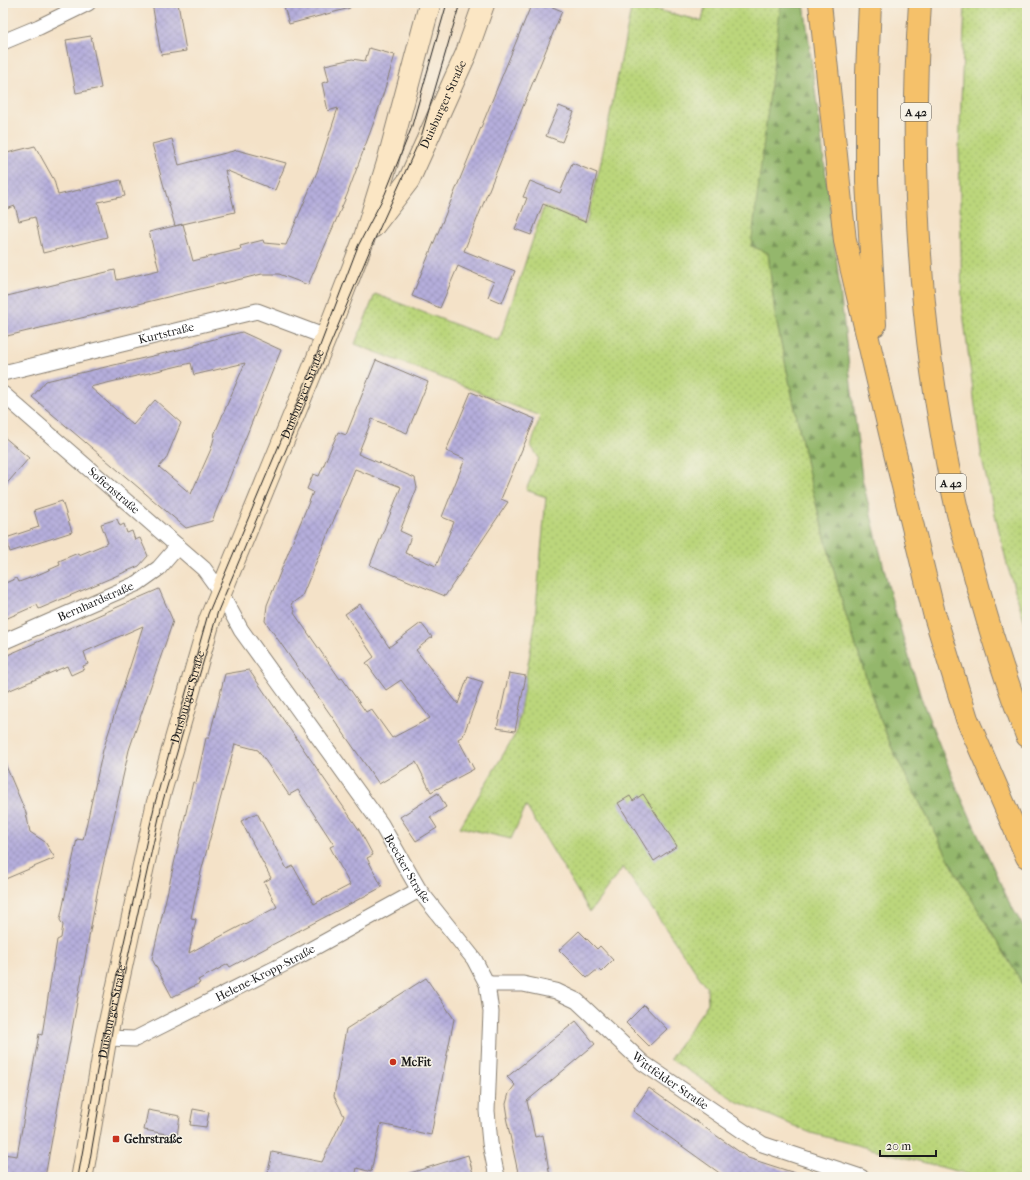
<svg xmlns="http://www.w3.org/2000/svg" width="1030" height="1180" font-family="'IM FELL French Canon',serif">
  <style>
    .forest { fill: url(#forest-firs); stroke: #586a44 }
    .park { fill: url(#park-dots); stroke: #6c794c }
    .building { fill: url(#building-cross-hatch); fill-rule: evenodd }
    .lines { fill: none; stroke-linecap: round; stroke-linejoin: round }
    .minor-casing { stroke: #887f72; stroke-width: 17 }
    .secondary-casing { stroke: #887f72; stroke-width: 23 }
    .motorway-casing { stroke: #887f72; stroke-width: 24 }
    .minor { stroke: #fff; stroke-width: 15 }
    .secondary { stroke: #fbe6c4; stroke-width: 21 }
    .motorway { stroke: #f5c16b; stroke-width: 22 }
    .tram { stroke: #1c1c1c; stroke-width: 1 }
    .poi-dot { fill: #c8321e; stroke: #f7f3e8; stroke-width: 1.5 }
    .labels { text-anchor: middle; stroke-width: 3; stroke-linejoin: round; paint-order: stroke }
    .shield { fill: #f7f3e8; stroke: #5e5c59; stroke-width: 1 }
    .shield-label { font-size: 11px; font-weight: bold; fill: #1c1c1c }
    .street-label { font-size: 12px; fill: #1c1c1c; stroke: #f7f3e8 }
    .poi-label { font-size: 12px; font-weight: bold; fill: #1c1c1c; stroke: #f7f3e8; text-anchor: start }
  </style>
  <defs>
    <pattern id="forest-firs" width="22" height="20" patternUnits="userSpaceOnUse"><rect width="22" height="20" fill="#94b76c"/><path d="M5 1l3.5 6h-7zM16 11l3.5 6h-7z" fill="#789458"/></pattern>
    <pattern id="park-dots" width="8" height="8" patternUnits="userSpaceOnUse"><rect width="8" height="8" fill="#bbd67c"/><path d="M2 2h.1M6 6h.1" fill="none" stroke="#a0b76b" stroke-width="1.8" stroke-linecap="round"/></pattern>
    <pattern id="building-cross-hatch" width="8" height="8" patternUnits="userSpaceOnUse"><rect width="8" height="8" fill="#b5aedc"/><path d="M0 0l8 8M0 8l8-8" fill="none" stroke="#9b95bc"/></pattern>
  </defs>
  <rect width="100%" height="100%" fill="#f7f3e8"/>
  <filter id="ink" filterUnits="userSpaceOnUse"><feTurbulence type="fractalNoise" baseFrequency=".025" numOctaves="2"/><feDisplacementMap in="SourceGraphic" scale="8" xChannelSelector="R" yChannelSelector="G"/><feConvolveMatrix kernelMatrix="1 2 1 2 8 2 1 2 1" color-interpolation-filters="sRGB"/></filter>
  <filter id="wash" filterUnits="userSpaceOnUse"><feTurbulence type="fractalNoise" baseFrequency=".012" numOctaves="4" result="noise"/><feDisplacementMap in="SourceGraphic" scale="16" xChannelSelector="R" yChannelSelector="G"/><feGaussianBlur stdDeviation="0.9" result="paint"/><feColorMatrix in="noise" values="0 0 0 0 0 0 0 0 0 0 0 0 0 0 0 0 0 1.4 0 .05"/><feComposite in="paint" operator="in"/></filter>
  <g filter="url(#wash)">
    <rect width="100%" height="100%" fill="#f4e2c8"/>
    <!-- forest -->
    <path class="forest" d="M 706,3 L 804,3 L 834,238 L 862,478 L 891,597 L 922,701 L 956,786 L 1009,902 L 1027,933 L 1027,991 L 957,875 L 894,753 L 876,709 L 844,609 L 812,489 L 775,315 L 768,253 L 751,246 L 632,4 L 702,21 Z"/>
    <!-- park -->
    <g class="park">
      <path d="M 706,3 L 781,3 L 751,246 L 768,253 L 775,315 L 812,489 L 844,609 L 876,709 L 894,753 L 957,875 L 1027,991 L 1027,1177 L 979,1177 L 811,1133 L 738,1102 L 670,1059 L 708,1003 L 707,988 L 623,867 L 590,912 L 526,806 L 511,839 L 460,827 L 516,733 L 534,630 L 546,497 L 526,490 L 539,458 L 531,446 L 540,416 L 355,344 L 375,294 L 499,341 L 544,206 L 586,224 L 600,166 L 632,4 L 702,21 Z"/>
      <path d="M 965,3 L 1027,3 L 1027,629 L 1008,568 L 982,460 L 962,305 L 959,150 Z"/>
    </g>
    <g id="blocks">
      <!-- building -->
      <g class="building">
        <path d="M 152,3 L 178,3 L 186,51 L 161,55 Z"/>
        <path d="M 283,3 L 350,3 L 350,8 L 289,24 Z"/>
        <path d="M 532,3 L 543,3 L 562,11 L 464,251 L 515,271 L 502,303 L 488,297 L 494,282 L 458,266 L 440,308 L 412,296 Z"/>
        <path d="M 91,36 L 101,88 L 76,93 L 66,40 Z"/>
        <path d="M 369,48 L 395,55 L 378,111 L 347,195 L 308,285 L 279,274 L 262,274 L 3,337 L 3,297 L 115,270 L 117,280 L 159,270 L 149,232 L 183,224 L 175,226 L 152,144 L 172,139 L 179,165 L 237,150 L 286,163 L 275,190 L 225,170 L 235,212 L 183,224 L 193,261 L 241,249 L 240,246 L 263,240 L 264,243 L 286,245 L 317,172 L 338,108 L 328,111 L 322,83 L 329,81 L 325,65 L 352,59 L 365,61 Z"/>
        <path d="M 559,106 L 574,112 L 562,142 L 546,136 Z"/>
        <path d="M 35,146 L 54,180 L 58,195 L 121,180 L 125,196 L 98,202 L 107,237 L 43,253 L 35,217 L 19,221 L 15,206 L 3,210 L 3,154 Z"/>
        <path d="M 572,163 L 597,173 L 585,222 L 543,204 L 531,235 L 515,229 L 527,198 L 523,197 L 530,181 L 560,193 Z"/>
        <path d="M 242,332 L 281,350 L 212,521 L 186,528 L 32,397 L 46,381 L 195,346 L 195,344 ZM 191,363 L 194,375 L 245,363 L 214,435 L 215,435 L 211,449 L 191,494 L 159,467 L 166,459 L 181,423 L 155,400 L 133,425 L 90,387 Z"/>
        <path d="M 376,360 L 428,382 L 407,433 L 372,419 L 358,454 L 415,478 L 417,488 L 400,531 L 411,536 L 405,553 L 436,566 L 454,522 L 442,517 L 465,459 L 446,451 L 471,392 L 535,419 L 501,499 L 508,502 L 445,596 L 370,565 L 401,487 L 355,469 L 302,596 L 291,604 L 295,611 L 294,613 L 340,679 L 342,678 L 366,712 L 371,709 L 392,738 L 430,718 L 401,680 L 386,690 L 366,663 L 374,657 L 345,614 L 360,604 L 389,647 L 421,623 L 432,637 L 416,650 L 458,704 L 468,677 L 483,682 L 463,736 L 458,739 L 474,769 L 431,792 L 416,762 L 379,784 L 265,621 L 267,605 L 313,492 L 307,489 L 313,474 L 319,476 L 338,432 L 346,435 Z"/>
        <path d="M 3,436 L 29,458 L 3,488 Z"/>
        <path d="M 62,501 L 72,532 L 10,552 L 6,538 L 39,527 L 34,510 Z"/>
        <path d="M 117,519 L 120,526 L 124,524 L 127,533 L 132,531 L 135,540 L 140,538 L 148,556 L 139,566 L 39,609 L 37,605 L 3,620 L 3,584 L 17,578 L 19,582 L 35,576 L 60,565 L 59,561 L 78,553 L 79,555 L 108,543 L 101,524 Z"/>
        <path d="M 159,589 L 173,621 L 129,750 L 98,888 L 45,1177 L 3,1177 L 3,1154 L 17,1156 L 39,1034 L 42,1035 L 57,940 L 61,938 L 63,925 L 60,920 L 77,839 L 83,840 L 103,750 L 143,626 L 84,652 L 88,664 L 83,666 L 84,669 L 71,675 L 67,666 L 3,693 L 3,657 Z"/>
        <path d="M 249,670 L 360,831 L 373,855 L 367,858 L 382,887 L 230,967 L 228,964 L 198,980 L 200,983 L 172,997 L 152,959 L 193,782 L 196,783 L 206,738 L 209,738 L 225,674 ZM 235,744 L 258,750 L 289,795 L 298,790 L 334,845 L 330,847 L 350,885 L 314,904 L 293,866 L 287,869 L 257,813 L 241,821 L 271,878 L 264,882 L 277,907 L 189,953 L 196,919 L 191,918 L 201,872 Z"/>
        <path d="M 509,673 L 526,676 L 515,731 L 497,728 Z"/>
        <path d="M 3,759 L 26,813 L 30,832 L 45,842 L 55,858 L 3,880 Z"/>
        <path d="M 438,793 L 446,807 L 430,817 L 437,828 L 416,841 L 400,817 Z"/>
        <path d="M 643,794 L 677,846 L 654,861 L 618,803 L 630,796 L 633,801 Z"/>
        <path d="M 579,931 L 597,949 L 600,946 L 613,960 L 601,972 L 598,969 L 587,978 L 559,950 Z"/>
        <path d="M 426,978 L 454,1019 L 431,1135 L 381,1124 L 371,1172 L 357,1168 L 355,1177 L 267,1177 L 272,1152 L 322,1162 L 344,1116 L 334,1096 L 346,1029 Z"/>
        <path d="M 644,1005 L 667,1029 L 649,1046 L 626,1023 Z"/>
        <path d="M 576,1021 L 595,1044 L 527,1101 L 535,1137 L 543,1135 L 550,1177 L 519,1177 L 506,1117 L 508,1117 L 506,1104 L 509,1093 L 515,1085 L 507,1077 Z"/>
        <path d="M 649,1088 L 748,1158 L 798,1174 L 798,1177 L 725,1177 L 633,1111 Z"/>
        <path d="M 193,1109 L 209,1112 L 206,1127 L 190,1125 Z"/>
        <path d="M 148,1110 L 180,1116 L 177,1136 L 144,1130 Z"/>
        <path d="M 468,1155 L 474,1177 L 408,1177 L 407,1174 Z"/>
      </g>
    </g>
  </g>
  <g filter="url(#ink)">
    <use href="#blocks" fill-opacity="0" stroke="#887f72" stroke-width="1"/>
    <g class="lines">
      <!-- minor casing -->
      <g class="minor-casing">
        <g id="minor">
          <path d="M 3,42 L 39,27 L 88,3"/>
          <path id="s1" d="M 3,373 L 257,311 L 326,337"/>
          <path id="s2" d="M 3,394 L 204,569 L 220,591 L 241,630 L 381,824 L 419,890 L 474,959 L 487,984 L 491,1012 L 487,1111 L 490,1143 L 497,1177"/>
          <path id="s3" d="M 3,642 L 138,583 L 159,568 L 178,546"/>
          <path id="s4" d="M 487,984 L 523,984 L 556,991 L 577,1001 L 643,1063 L 762,1144 L 861,1177"/>
          <path id="s5" d="M 106,1038 L 135,1039 L 288,962 L 419,890"/>
        </g>
      </g>
      <!-- secondary casing -->
      <g class="secondary-casing">
        <g id="secondary">
          <path id="s6" d="M 373,227 L 409,180 L 466,54 L 484,3"/>
          <path id="s7" d="M 82,1177 L 106,1038 L 157,804 L 210,619 L 326,337 L 364,239 L 387,164 L 430,3"/>
        </g>
      </g>
      <!-- motorway casing -->
      <g class="motorway-casing">
        <g id="motorway">
          <path d="M 820,3 L 845,241 L 891,437 L 934,613 L 967,719 L 1027,857"/>
          <path d="M 870,3 L 867,73 L 867,181 L 875,325"/>
          <path d="M 920,3 C 909,168 919,334 954,496 C 959,521 967,547 974,572 C 989,628 1006,682 1027,736"/>
        </g>
      </g>
      <!-- minor -->
      <use href="#minor" class="minor"/>
      <!-- secondary -->
      <use href="#secondary" class="secondary"/>
      <!-- motorway -->
      <use href="#motorway" class="motorway"/>
      <!-- tram -->
      <g class="tram">
        <path d="M 78,1177 L 103,1037 L 155,803 L 208,614 L 312,367 L 358,246 L 385,194 L 411,129 L 447,3"/>
        <path d="M 87,1177 L 113,1025 L 162,804 L 218,611 L 372,245 L 421,137 L 460,3"/>
      </g>
    </g>
  </g>
  <!-- markers -->
  <g class="poi-dot">
    <circle cx="393" cy="1062" r="4"/>
    <rect x="112" y="1135" width="8" height="8" rx="2"/>
  </g>
  <g class="labels">
    <!-- shield labels -->
    <g class="shield">
      <rect x="901" y="103" width="30" height="18" rx="3"/>
      <rect x="936" y="474" width="30" height="18" rx="3"/>
    </g>
    <g class="shield-label">
      <text x="916" y="116">A 42</text>
      <text x="951" y="487">A 42</text>
    </g>
    <!-- street labels -->
    <g class="street-label">
      <text dy="4" stroke="none"><textPath href="#s6" startOffset="142">Duisburger Straße</textPath></text>
      <text dy="4" stroke="none"><textPath href="#s1" startOffset="168">Kurtstraße</textPath></text>
      <text dy="4" stroke="none"><textPath href="#s7" startOffset="816">Duisburger Straße</textPath></text>
      <text dy="4" stroke="none"><textPath href="#s2" startOffset="147">Sofienstraße</textPath></text>
      <text dy="4" stroke="none"><textPath href="#s3" startOffset="101">Bernhardstraße</textPath></text>
      <text dy="4" stroke="none"><textPath href="#s7" startOffset="492">Duisburger Straße</textPath></text>
      <text dy="4" stroke="none"><textPath href="#s2" startOffset="629">Beecker Straße</textPath></text>
      <text dy="4" stroke="none"><textPath href="#s5" startOffset="175">Helene-Kropp-Straße</textPath></text>
      <text dy="4" stroke="none"><textPath href="#s7" startOffset="168">Duisburger Straße</textPath></text>
      <text dy="4" stroke="none"><textPath href="#s4" startOffset="216">Wittfelder Straße</textPath></text>
    </g>
    <!-- poi labels -->
    <g class="poi-label">
      <text x="401" y="1066">McFit</text>
      <text x="124" y="1143">Gehrstraße</text>
    </g>
  </g>
  <!-- margin -->
  <rect width="1030" height="1180" fill="none" stroke="#f7f3e8" stroke-width="16"/>
  <!-- scale -->
  <path d="M880 1150v6h56v-6" fill="none" stroke="#1c1c1c" stroke-width="2"/>
  <text x="886" y="1150" font-size="12" fill="#1c1c1c" stroke="#f7f3e8" stroke-width="3" paint-order="stroke">20 m</text>
</svg>
